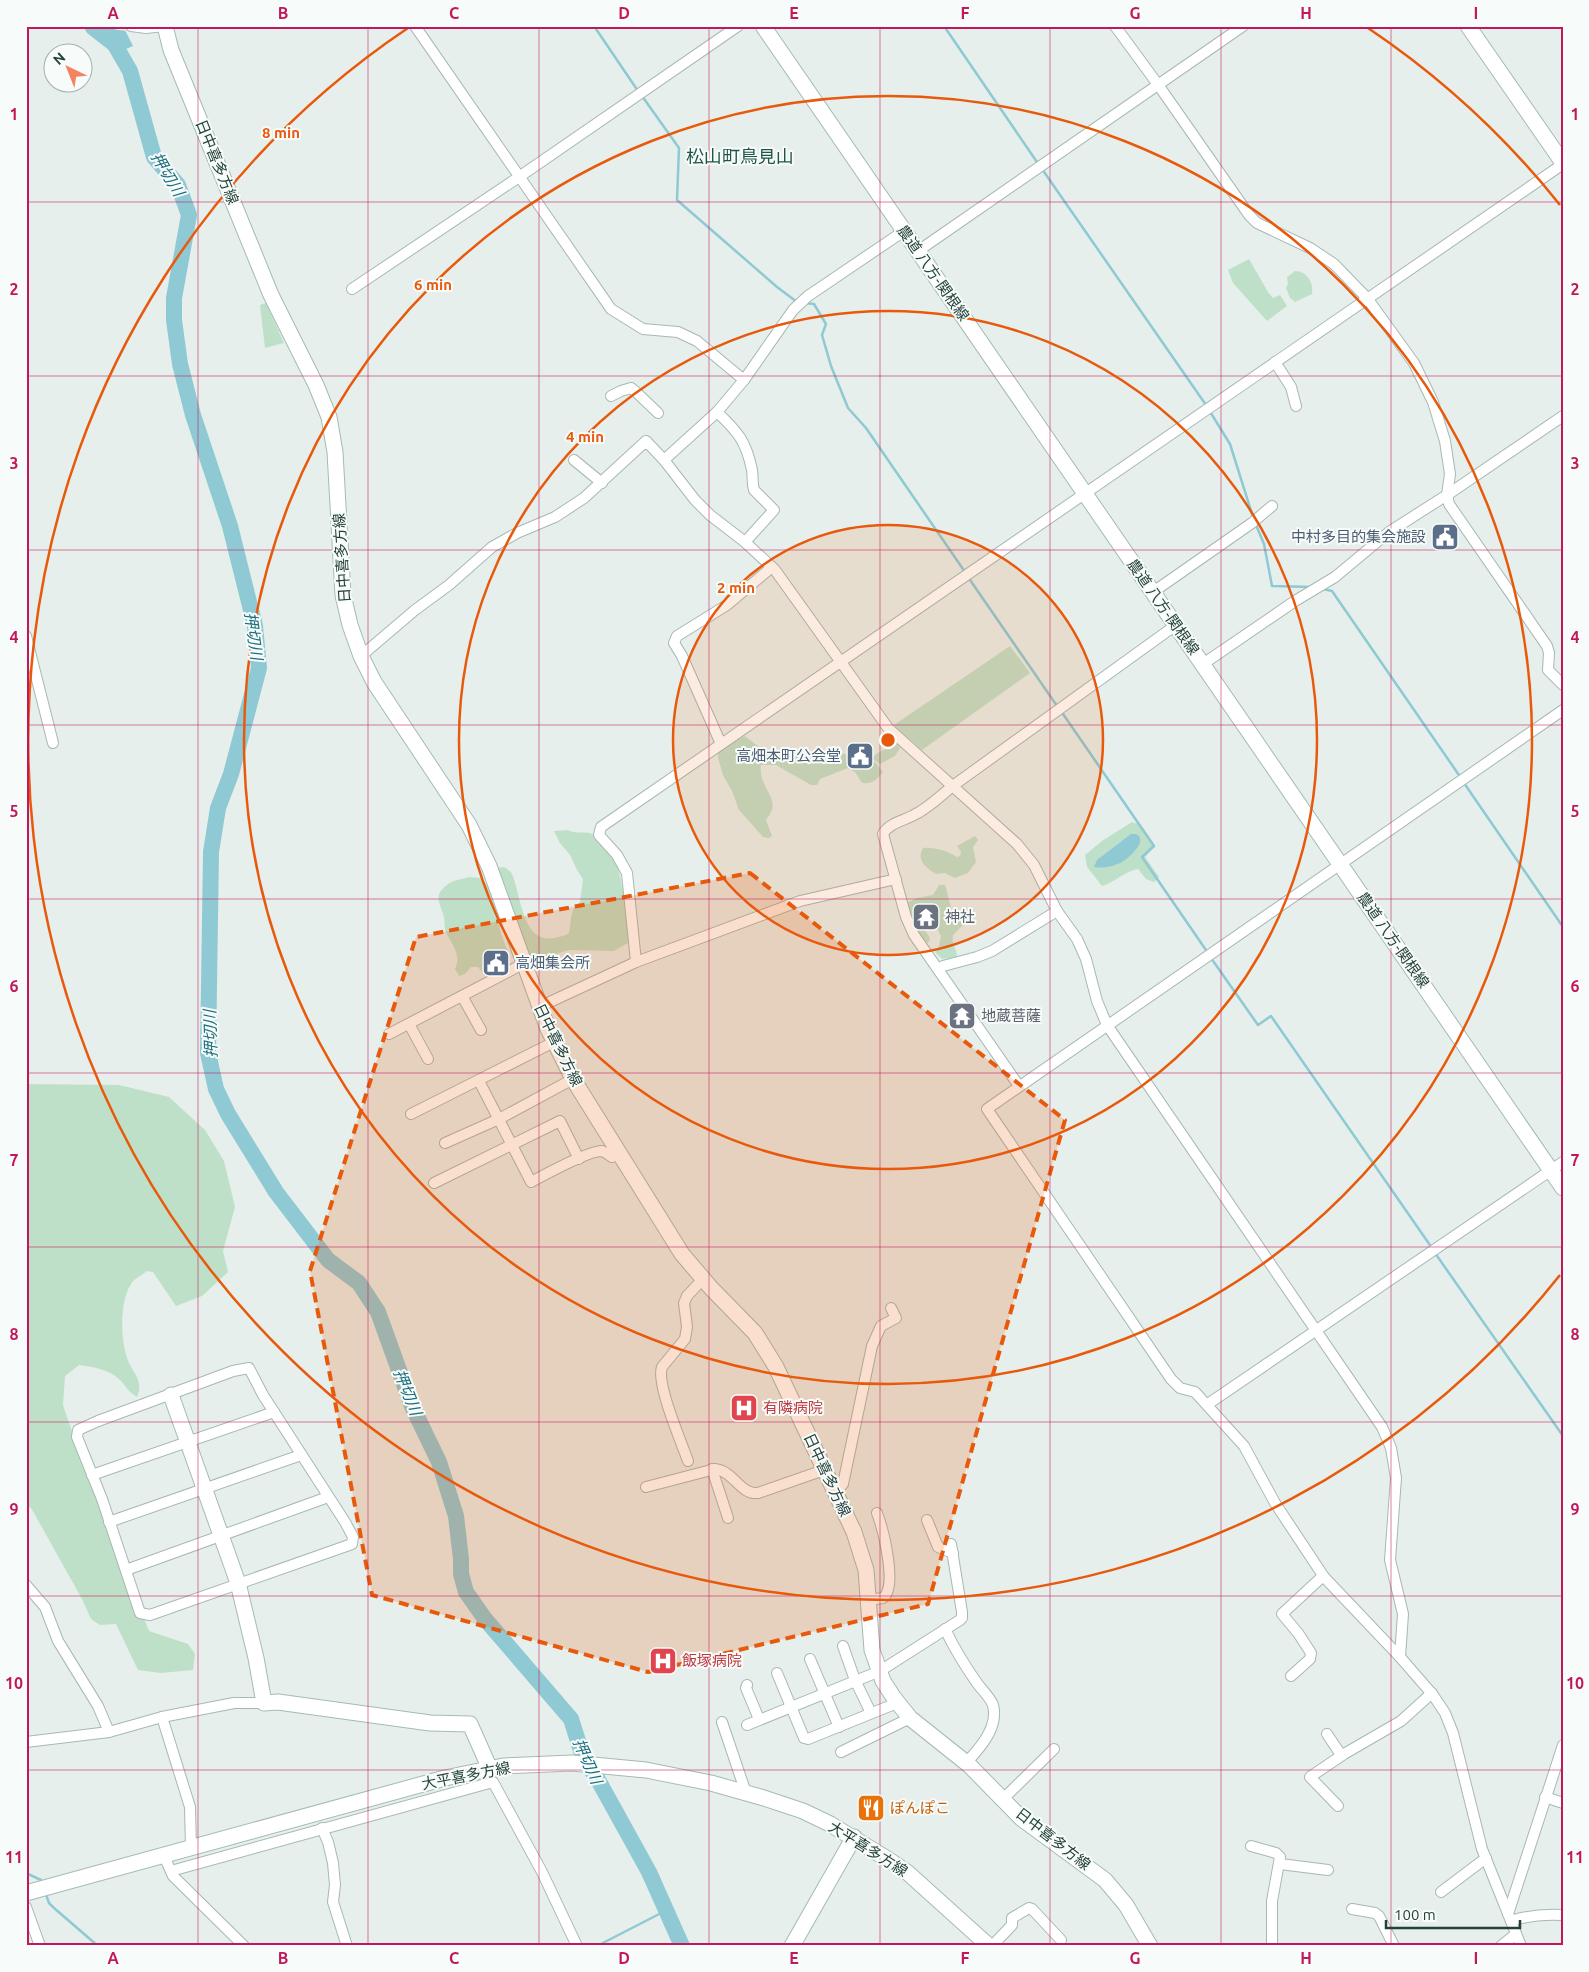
<svg xmlns="http://www.w3.org/2000/svg" width="1589" height="1972" font-family="Ubuntu,'Noto Sans JP',sans-serif">
  <style>
    .green { fill: #bfe0c8 }
    .water { fill: #8ec9d4 }
    .pier { fill: #e6efeb }
    .lines { fill: none; stroke-linecap: round; stroke-linejoin: round }
    .stream { stroke: #8ec9d4; stroke-width: 2.5 }
    .river { stroke: #8ec9d4; stroke-width: 16 }
    .street-casing { stroke: #a8b8b2; stroke-width: 12 }
    .secondary-casing { stroke: #a4bbb3; stroke-width: 17 }
    .street { stroke: #fff; stroke-width: 10 }
    .secondary { stroke: #fff; stroke-width: 15 }
    .marked { fill: #e8590c; fill-opacity: 0.2; stroke: #e8590c; stroke-width: 4; stroke-dasharray: 10 6; stroke-linejoin: round }
    .grid { fill: none; stroke: #c2185b; stroke-width: 1; stroke-opacity: 0.55 }
    .ring { fill: none; stroke: #e8590c; stroke-width: 2.5 }
    .labels { text-anchor: middle; stroke-width: 4; stroke-linejoin: round; paint-order: stroke }
    .street-label { font-size: 15px; fill: #24423a; stroke: #f7fbf9 }
    .service-label { font-size: 15px; fill: #4e5e75; stroke: #f7fbf9; text-anchor: end }
    .worship-label { font-size: 15px; fill: #5b616d; stroke: #f7fbf9; text-anchor: start }
    .health-label { font-size: 15px; fill: #be3a42; stroke: #f7fbf9; text-anchor: start }
    .food-label { font-size: 15px; fill: #c56008; stroke: #f7fbf9; text-anchor: start }
    .water-label { font-size: 16px; font-style: italic; fill: #1c6f80; stroke: #f7fbf9 }
    .quarter-label { font-size: 18px; fill: #1f5548; stroke: #f7fbf9 }
    .centre { fill: #e8590c; stroke: #f7fbf9; stroke-width: 2.5 }
    .ring-label { font-size: 15px; text-anchor: middle; font-weight: bold; fill: #e8590c; stroke: #f7fbf9; stroke-width: 4; stroke-linejoin: round; paint-order: stroke }
    .neatline { fill: none; stroke: #c2185b; stroke-width: 2 }
    .grid-label { font-size: 16px; text-anchor: middle; font-weight: bold; fill: #c2185b }
  </style>
  <rect width="100%" height="100%" fill="#e6efeb"/>
  <!-- green -->
  <g class="green">
    <path d="M 1249,259 L 1268,292 L 1273,298 L 1280,295 L 1287,306 L 1267,321 L 1233,283 L 1228,270 Z"/>
    <path d="M 1295,271 C 1307,271 1314,283 1312,294 L 1295,302 L 1290,298 L 1286,288 L 1288,284 L 1287,277 Z"/>
    <path d="M 266,303 L 284,343 L 265,348 L 260,305 Z"/>
    <path d="M 1010,646 L 1030,673 L 922,750 L 894,725 Z"/>
    <path d="M 745,736 L 760,748 L 782,753 L 836,752 L 848,755 L 858,766 L 869,762 L 875,762 L 883,772 C 877,780 872,784 862,783 L 855,772 L 848,768 L 820,779 L 817,785 L 811,785 L 776,765 L 761,765 C 758,785 776,795 772,809 C 771,813 768,817 766,820 L 772,836 L 769,838 L 763,837 L 739,810 L 732,791 L 723,775 L 718,758 L 718,754 L 721,748 Z"/>
    <path d="M 896,743 L 900,748 L 895,756 L 880,764 L 872,759 L 876,754 Z"/>
    <path d="M 1132,822 L 1141,825 L 1155,846 L 1145,857 L 1159,877 L 1154,882 L 1146,879 L 1138,869 C 1125,871 1115,882 1102,886 L 1087,867 L 1085,855 L 1102,841 Z"/>
    <path d="M 568,830 C 577,835 586,830 594,835 C 619,851 622,882 625,908 C 626,920 628,931 628,943 L 614,951 L 569,950 L 532,961 L 524,957 L 497,868 L 504,867 L 511,872 C 522,894 521,948 558,937 C 562,936 565,936 569,933 C 572,921 569,910 580,902 L 583,879 L 577,870 L 570,855 L 560,843 L 554,831 Z"/>
    <path d="M 975,836 L 978,840 L 973,847 L 976,862 L 968,873 L 955,878 L 945,873 L 936,874 C 926,868 916,860 923,848 C 935,847 947,851 957,857 L 960,856 L 961,852 L 957,846 Z"/>
    <path d="M 469,877 L 481,878 L 490,888 L 501,933 L 507,950 L 495,952 L 486,960 L 493,975 L 484,974 L 478,967 L 471,967 L 465,974 L 459,976 L 455,969 C 462,955 452,945 446,932 C 444,928 445,922 444,917 C 441,904 432,896 447,885 C 452,880 463,879 469,877 Z"/>
    <path d="M 939,885 L 945,885 L 952,911 L 963,915 L 967,919 L 963,925 L 953,935 C 951,946 957,947 957,957 L 942,959 L 935,952 L 939,946 L 941,936 L 936,926 L 936,915 L 926,908 L 920,911 L 919,921 L 930,938 L 929,942 L 923,944 L 917,937 L 906,903 L 917,898 L 933,895 Z"/>
    <path d="M 26,1084 L 119,1085 L 169,1097 L 205,1130 L 224,1161 L 235,1207 L 223,1251 L 228,1272 L 202,1296 L 176,1306 L 153,1272 L 147,1271 C 143,1274 138,1277 134,1280 C 118,1297 120,1346 130,1365 C 136,1376 143,1383 137,1397 C 126,1390 128,1388 120,1380 C 109,1369 93,1367 79,1365 L 65,1376 L 63,1405 L 87,1476 L 149,1631 L 188,1644 L 195,1654 L 193,1670 L 161,1673 L 138,1670 L 116,1624 L 100,1625 L 91,1619 L 82,1599 L 34,1513 L 30,1507 L 26,1508 Z"/>
  </g>
  <!-- water -->
  <g class="water">
    <path d="M 83,26 L 123,26 L 133,46 L 114,54 L 87,33 Z"/>
    <path d="M 1131,834 L 1136,834 L 1140,837 L 1140,843 C 1131,860 1113,870 1094,867 L 1097,860 Z"/>
  </g>
  <!-- pier -->
  <path class="pier" d="M 81,26 L 125,26 L 128,31 Z"/>
  <g class="lines">
    <!-- stream -->
    <g class="stream">
      <path d="M 594,26 L 638,91"/>
      <path d="M 944,26 L 1039,165"/>
      <path d="M 642,96 L 679,148 L 677,200 L 777,287 L 797,302"/>
      <path d="M 1042,169 L 1206,405"/>
      <path d="M 805,303 L 814,304 L 826,324 L 822,335 L 831,366 L 848,408 L 866,428 L 965,572"/>
      <path d="M 1209,410 L 1230,444 L 1253,517"/>
      <path d="M 1256,525 L 1264,544 L 1272,586 L 1312,587"/>
      <path d="M 968,577 L 1057,706"/>
      <path d="M 1323,589 L 1332,591 L 1461,778"/>
      <path d="M 1061,711 L 1154,846 L 1142,857 L 1208,953"/>
      <path d="M 1464,783 L 1563,927"/>
      <path d="M 1211,958 L 1258,1025 L 1271,1016 L 1432,1248"/>
      <path d="M 1435,1253 L 1563,1436"/>
      <path d="M 26,1873 L 41,1880 L 41,1883"/>
      <path d="M 45,1892 L 49,1903 L 54,1908 L 98,1946"/>
      <path d="M 597,1946 L 667,1910"/>
    </g>
    <!-- river -->
    <path class="river" d="M 104,26 L 130,71 L 154,157 L 178,185 L 189,215 L 174,298 L 174,320 L 180,364 L 193,415 L 230,526 L 255,626 L 259,668 L 231,774 L 218,808 L 211,852 L 208,1053 L 216,1089 L 228,1114 L 276,1192 L 328,1260 L 359,1283 L 378,1312 L 412,1406 L 439,1462 L 456,1516 L 461,1559 L 461,1574 L 466,1592 L 485,1619 L 571,1719 L 584,1760 L 597,1778 L 649,1872 L 682,1946"/>
    <!-- street casing -->
    <g class="street-casing">
      <g id="street">
        <path d="M 131,26 L 146,28 L 164,26"/>
        <path d="M 415,26 L 611,309 L 643,329 L 678,332 L 697,341 L 744,380"/>
        <path d="M 1115,26 L 1159,86 L 1249,215 L 1257,223 L 1310,248 L 1334,264 L 1367,298 L 1414,363 L 1433,402 L 1445,441 L 1450,474 L 1447,495 L 1449,504 L 1547,646 L 1549,653 L 1548,670 L 1563,685"/>
        <path d="M 918,251 L 1243,26"/>
        <path d="M 352,289 L 519,177 L 738,26"/>
        <path d="M 1275,362 L 1291,387 L 1296,406"/>
        <path d="M 611,396 L 621,391 L 631,388 L 636,392 L 658,413"/>
        <path d="M 717,412 C 738,432 746,441 752,470 C 753,476 752,483 754,490 L 774,510 L 745,542"/>
        <path d="M 574,460 L 602,483"/>
        <path d="M 664,460 L 717,412 L 744,380 L 793,310 L 808,296 L 904,231"/>
        <path d="M 1153,592 L 1252,523 L 1272,506"/>
        <path d="M 26,636 L 53,743"/>
        <path d="M 361,656 L 415,610 L 449,585 L 492,547 L 517,533 L 555,517 L 584,498 L 646,441 L 664,460 L 695,500 L 710,515 L 745,542 L 775,570 L 888,728 L 1017,844 L 1034,865 L 1057,911 L 1077,939 L 1086,959 L 1097,1001 L 1107,1025 L 1382,1427 L 1391,1448 L 1396,1478 L 1390,1560 L 1403,1614 L 1400,1657"/>
        <path d="M 1203,664 L 1295,601 L 1335,577 L 1389,532 L 1447,495 L 1563,416"/>
        <path d="M 721,744 L 682,656 L 674,643 L 677,636 L 727,605 L 772,567"/>
        <path d="M 636,962 L 627,873 L 617,855 L 599,835 L 601,827 L 1563,164"/>
        <path d="M 939,969 L 943,966 L 977,957 L 992,951 L 1057,911"/>
        <path d="M 462,996 L 481,1030"/>
        <path d="M 539,1007 L 636,962 L 800,901 L 896,879"/>
        <path d="M 409,1024 L 428,1059"/>
        <path d="M 389,1034 L 523,964"/>
        <path d="M 479,1081 L 531,1182 C 544,1175 590,1150 602,1151 C 605,1152 609,1155 612,1157 L 620,1154"/>
        <path d="M 1019,1086 L 914,935 L 906,917 L 883,834 C 888,824 902,821 912,816 C 928,809 940,796 954,785 L 1176,625"/>
        <path d="M 411,1114 L 554,1042"/>
        <path d="M 445,1143 L 499,1119 L 573,1079"/>
        <path d="M 434,1183 L 560,1121 L 579,1159"/>
        <path d="M 249,1368 L 263,1395 L 345,1522 L 353,1537 L 352,1544 L 150,1615 L 140,1613 L 102,1499 L 77,1437 L 78,1430 L 98,1421 L 233,1371 Z"/>
        <path d="M 1208,1404 L 1563,1162"/>
        <path d="M 688,1461 C 681,1441 656,1384 662,1367 L 685,1339 L 687,1327 L 684,1303 L 687,1296 L 703,1279"/>
        <path d="M 712,1469 L 728,1518"/>
        <path d="M 92,1475 L 274,1412"/>
        <path d="M 646,1487 L 715,1469 C 734,1471 740,1495 758,1493 L 824,1470"/>
        <path d="M 835,1492 L 843,1484 L 872,1346 L 881,1326 L 896,1318 L 891,1308"/>
        <path d="M 927,1520 L 938,1547 L 953,1553"/>
        <path d="M 109,1522 L 301,1455"/>
        <path d="M 126,1570 L 328,1497"/>
        <path d="M 26,1585 L 45,1607 L 58,1641 L 98,1706 L 109,1732"/>
        <path d="M 868,1600 L 883,1598 C 898,1587 883,1529 877,1513"/>
        <path d="M 945,1629 C 954,1648 965,1666 977,1683 C 982,1690 990,1697 993,1705 C 999,1727 980,1748 966,1763"/>
        <path d="M 843,1646 L 855,1680 L 871,1713"/>
        <path d="M 810,1659 L 839,1727"/>
        <path d="M 777,1673 L 804,1738 L 808,1739 L 897,1703"/>
        <path d="M 1291,1676 L 1310,1659 L 1311,1653 L 1298,1633 L 1282,1614 L 1323,1576"/>
        <path d="M 747,1685 L 746,1688 L 759,1719"/>
        <path d="M 162,1717 L 190,1807 L 191,1848"/>
        <path d="M 722,1722 L 746,1793"/>
        <path d="M 747,1725 L 880,1671 L 960,1620 L 962,1618 L 962,1612 L 951,1544"/>
        <path d="M 1327,1734 L 1341,1755"/>
        <path d="M 26,1742 L 109,1732 L 162,1717 L 234,1703 L 264,1703"/>
        <path d="M 841,1752 L 910,1718"/>
        <path d="M 1545,1797 L 1563,1803"/>
        <path d="M 1003,1799 L 1054,1749"/>
        <path d="M 1338,1806 L 1310,1777 L 1344,1754 L 1401,1721 L 1432,1693"/>
        <path d="M 322,1828 L 328,1842 L 333,1863 L 335,1885 L 333,1902 L 347,1946"/>
        <path d="M 1251,1846 L 1276,1853 L 1280,1857 L 1272,1901 L 1272,1946"/>
        <path d="M 164,1856 L 173,1876 L 244,1946"/>
        <path d="M 1280,1864 L 1328,1870"/>
        <path d="M 171,1871 L 493,1782 L 542,1872 L 577,1946"/>
        <path d="M 1441,1892 L 1486,1858"/>
        <path d="M 26,1907 L 40,1946"/>
        <path d="M 1352,1909 L 1375,1913 L 1379,1916 L 1394,1946"/>
        <path d="M 1508,1914 L 1563,1745"/>
        <path d="M 1511,1921 C 1529,1915 1544,1914 1563,1915"/>
        <path d="M 992,1946 L 1012,1925 L 1012,1918 L 1029,1908 L 1032,1909 L 1061,1940"/>
        <path d="M 1501,1946 L 1516,1934"/>
        <path d="M 1521,1946 L 1482,1849 L 1453,1733 L 1445,1713 L 1433,1695 L 1400,1657 L 1324,1577 L 1275,1503 L 1244,1446 L 1195,1392 L 1180,1388 L 1171,1379 L 987,1109 L 1563,710"/>
      </g>
    </g>
    <!-- secondary casing -->
    <g class="secondary-casing">
      <g id="secondary">
        <path d="M 165,26 L 171,50 L 271,295 L 316,385 L 329,417 L 335,452 L 343,595 L 350,625 L 361,656 L 374,682 L 469,825 L 489,866 L 548,1029 L 573,1079 L 682,1254 L 711,1288 L 755,1333 L 776,1367 L 854,1532 L 866,1570 L 872,1650 L 883,1681 L 894,1698 L 910,1718 L 969,1765 L 1022,1819 L 1105,1880 L 1126,1905 L 1150,1946"/>
        <path d="M 763,26 L 1563,1188"/>
        <path d="M 1468,26 L 1563,163"/>
        <path d="M 171,1395 L 238,1583 L 256,1658 L 264,1703 L 278,1702 L 430,1723 L 470,1724 L 490,1769"/>
        <path d="M 26,1893 L 445,1778 L 503,1766 L 572,1763 L 646,1770 L 711,1783 L 764,1798 L 803,1811 L 830,1824 L 889,1860 L 908,1873 L 989,1946"/>
        <path d="M 792,1946 L 854,1837"/>
      </g>
    </g>
    <!-- street -->
    <use href="#street" class="street"/>
    <!-- secondary -->
    <use href="#secondary" class="secondary"/>
  </g>
  <!-- marked area -->
  <path class="marked" d="M 750,873 L 1065,1120 L 928,1604 L 648,1672 L 372,1595 L 310,1271 L 416,937 Z"/>
  <!-- grid -->
  <path class="grid" d="M 198,26 L 198,1946M 368,26 L 368,1946M 539,26 L 539,1946M 709,26 L 709,1946M 880,26 L 880,1946M 1050,26 L 1050,1946M 1221,26 L 1221,1946M 1391,26 L 1391,1946M 26,202 L 1563,202M 26,376 L 1563,376M 26,550 L 1563,550M 26,725 L 1563,725M 26,899 L 1563,899M 26,1073 L 1563,1073M 26,1247 L 1563,1247M 26,1422 L 1563,1422M 26,1596 L 1563,1596M 26,1770 L 1563,1770"/>
  <!-- distance rings -->
  <circle cx="888" cy="740" r="215" fill="#e8590c" fill-opacity=".12"/>
  <g class="ring">
    <circle cx="888" cy="740" r="215"/>
    <circle cx="888" cy="740" r="429"/>
    <circle cx="888" cy="740" r="644"/>
    <path d="M1560 1275A859 859 0 1 1 408 28M1368 28A859 859 0 0 1 1560 205"/>
  </g>
  <!-- icons -->
  <defs>
    <g id="civic-square" transform="scale(1.4375)"><rect x="-9" y="-9" width="18" height="18" rx="4" fill="#5c6f8a" stroke="#f7fbf9"/><path d="M-.6-6.5H3V-4.5H.6V-3L4-1V1h2V6H-6V1h2V-1L-.6-3ZM-1.2 2.5V6h2.4V2.5Z" fill="#fff"/></g>
    <g id="temple-square" transform="scale(1.4375)"><rect x="-9" y="-9" width="18" height="18" rx="4" fill="#6b7280" stroke="#f7fbf9"/><path d="M0-6L5-2H3V0L6.5 2.5H4V6H1.5V3h-3V6H-4V2.5H-6.5L-3 0V-2H-5Z" fill="#fff"/></g>
    <g id="hospital-square" transform="scale(1.4375)"><rect x="-9" y="-9" width="18" height="18" rx="4" fill="#e0444e" stroke="#f7fbf9"/><path d="M-5-5h3v3.5h4V-5h3V5h-3V1.5h-4V5h-3Z" fill="#fff"/></g>
    <g id="restaurant-square" transform="scale(1.4375)"><rect x="-9" y="-9" width="18" height="18" rx="4" fill="#e8710a" stroke="#f7fbf9"/><path d="M-5-6h1v4h1v-4h1v4h1v-4h1v5L-1.5 .5V6h-2V.5L-5-1ZM5-6V6H3V1.5H1.5Q1.5-4 5-6Z" fill="#fff"/></g>
  </defs>
  <g fill-rule="evenodd">
    <use href="#civic-square" x="1445" y="537"/>
    <use href="#civic-square" x="860" y="756"/>
    <use href="#temple-square" x="926" y="917"/>
    <use href="#civic-square" x="496" y="963"/>
    <use href="#temple-square" x="962" y="1016"/>
    <use href="#hospital-square" x="744" y="1408"/>
    <use href="#hospital-square" x="663" y="1661"/>
    <use href="#restaurant-square" x="871" y="1808"/>
  </g>
  <g class="labels">
    <!-- street labels -->
    <g class="street-label">
      <text transform="translate(217 162) rotate(68)" y="5">日中喜多方線</text>
      <text transform="translate(933 273) rotate(55)" y="5">農道 八方-関根線</text>
      <text transform="translate(342 558) rotate(-94)" y="5">日中喜多方線</text>
      <text transform="translate(1163 607) rotate(55)" y="5">農道 八方-関根線</text>
      <text transform="translate(1393 940) rotate(55)" y="5">農道 八方-関根線</text>
      <text transform="translate(558 1045) rotate(64)" y="5">日中喜多方線</text>
      <text transform="translate(827 1475) rotate(65)" y="5">日中喜多方線</text>
      <text transform="translate(466 1776) rotate(-11)" y="5">大平喜多方線</text>
      <text transform="translate(1053 1839) rotate(38)" y="5">日中喜多方線</text>
      <text transform="translate(868 1849) rotate(32)" y="5">大平喜多方線</text>
    </g>
    <!-- service labels -->
    <g class="service-label">
      <text x="1426" y="542">中村多目的集会施設</text>
      <text x="841" y="761">高畑本町公会堂</text>
      <text x="515" y="968" text-anchor="start">高畑集会所</text>
    </g>
    <!-- worship labels -->
    <g class="worship-label">
      <text x="945" y="922">神社</text>
      <text x="981" y="1021">地蔵菩薩</text>
    </g>
    <!-- health labels -->
    <g class="health-label">
      <text x="763" y="1413">有隣病院</text>
      <text x="682" y="1666">飯塚病院</text>
    </g>
    <!-- food labels -->
    <g class="food-label">
      <text x="890" y="1813">ぽんぽこ</text>
    </g>
    <!-- water labels -->
    <g class="water-label">
      <text transform="translate(168 174) rotate(59)" y="6">押切川</text>
      <text transform="translate(254 636) rotate(82)" y="6">押切川</text>
      <text transform="translate(210 1034) rotate(-92)" y="6">押切川</text>
      <text transform="translate(408 1392) rotate(68)" y="6">押切川</text>
      <text transform="translate(588 1761) rotate(66)" y="6">押切川</text>
    </g>
    <!-- quarter labels -->
    <g class="quarter-label">
      <text x="740" y="163">松山町鳥見山</text>
    </g>
  </g>
  <circle cx="888" cy="740" r="8" class="centre"/>
  <g class="ring-label">
    <text x="281" y="138">8 min</text>
    <text x="433" y="290">6 min</text>
    <text x="585" y="442">4 min</text>
    <text x="736" y="593">2 min</text>
  </g>
  <!-- border -->
  <rect width="1589" height="1972" fill="none" stroke="#f7fbf9" stroke-width="55"/>
  <!-- north arrow -->
  <g transform="translate(68 68) rotate(317)"><circle r="24" fill="#f7fbf9" stroke="#a3b1ad"/>
  <path d="M0-4L9 19L0 12L-9 19Z" fill="#f4845f"/>
  <text y="-8" font-size="14" font-weight="bold" text-anchor="middle" fill="#24423a">N</text>
  </g>
  <!-- scale -->
  <path d="M1386 1920v8h134v-8" fill="none" stroke="#24423a" stroke-width="2.5"/>
  <text x="1394" y="1920" font-size="15" fill="#24423a" stroke="#f7fbf9" stroke-width="4" paint-order="stroke">100 m</text>
  <rect x="28" y="28" width="1534" height="1916" class="neatline"/>
  <g class="grid-label">
    <text x="113" y="19">A</text>
    <text x="283" y="19">B</text>
    <text x="454" y="19">C</text>
    <text x="624" y="19">D</text>
    <text x="794" y="19">E</text>
    <text x="965" y="19">F</text>
    <text x="1135" y="19">G</text>
    <text x="1306" y="19">H</text>
    <text x="1476" y="19">I</text>
    <text x="14" y="120">1</text>
    <text x="1575" y="120">1</text>
    <text x="14" y="295">2</text>
    <text x="1575" y="295">2</text>
    <text x="14" y="469">3</text>
    <text x="1575" y="469">3</text>
    <text x="14" y="643">4</text>
    <text x="1575" y="643">4</text>
    <text x="14" y="817">5</text>
    <text x="1575" y="817">5</text>
    <text x="14" y="992">6</text>
    <text x="1575" y="992">6</text>
    <text x="14" y="1166">7</text>
    <text x="1575" y="1166">7</text>
    <text x="14" y="1340">8</text>
    <text x="1575" y="1340">8</text>
    <text x="14" y="1515">9</text>
    <text x="1575" y="1515">9</text>
    <text x="14" y="1689">10</text>
    <text x="1575" y="1689">10</text>
    <text x="14" y="1863">11</text>
    <text x="1575" y="1863">11</text>
    <text x="113" y="1964">A</text>
    <text x="283" y="1964">B</text>
    <text x="454" y="1964">C</text>
    <text x="624" y="1964">D</text>
    <text x="794" y="1964">E</text>
    <text x="965" y="1964">F</text>
    <text x="1135" y="1964">G</text>
    <text x="1306" y="1964">H</text>
    <text x="1476" y="1964">I</text>
  </g>
</svg>
